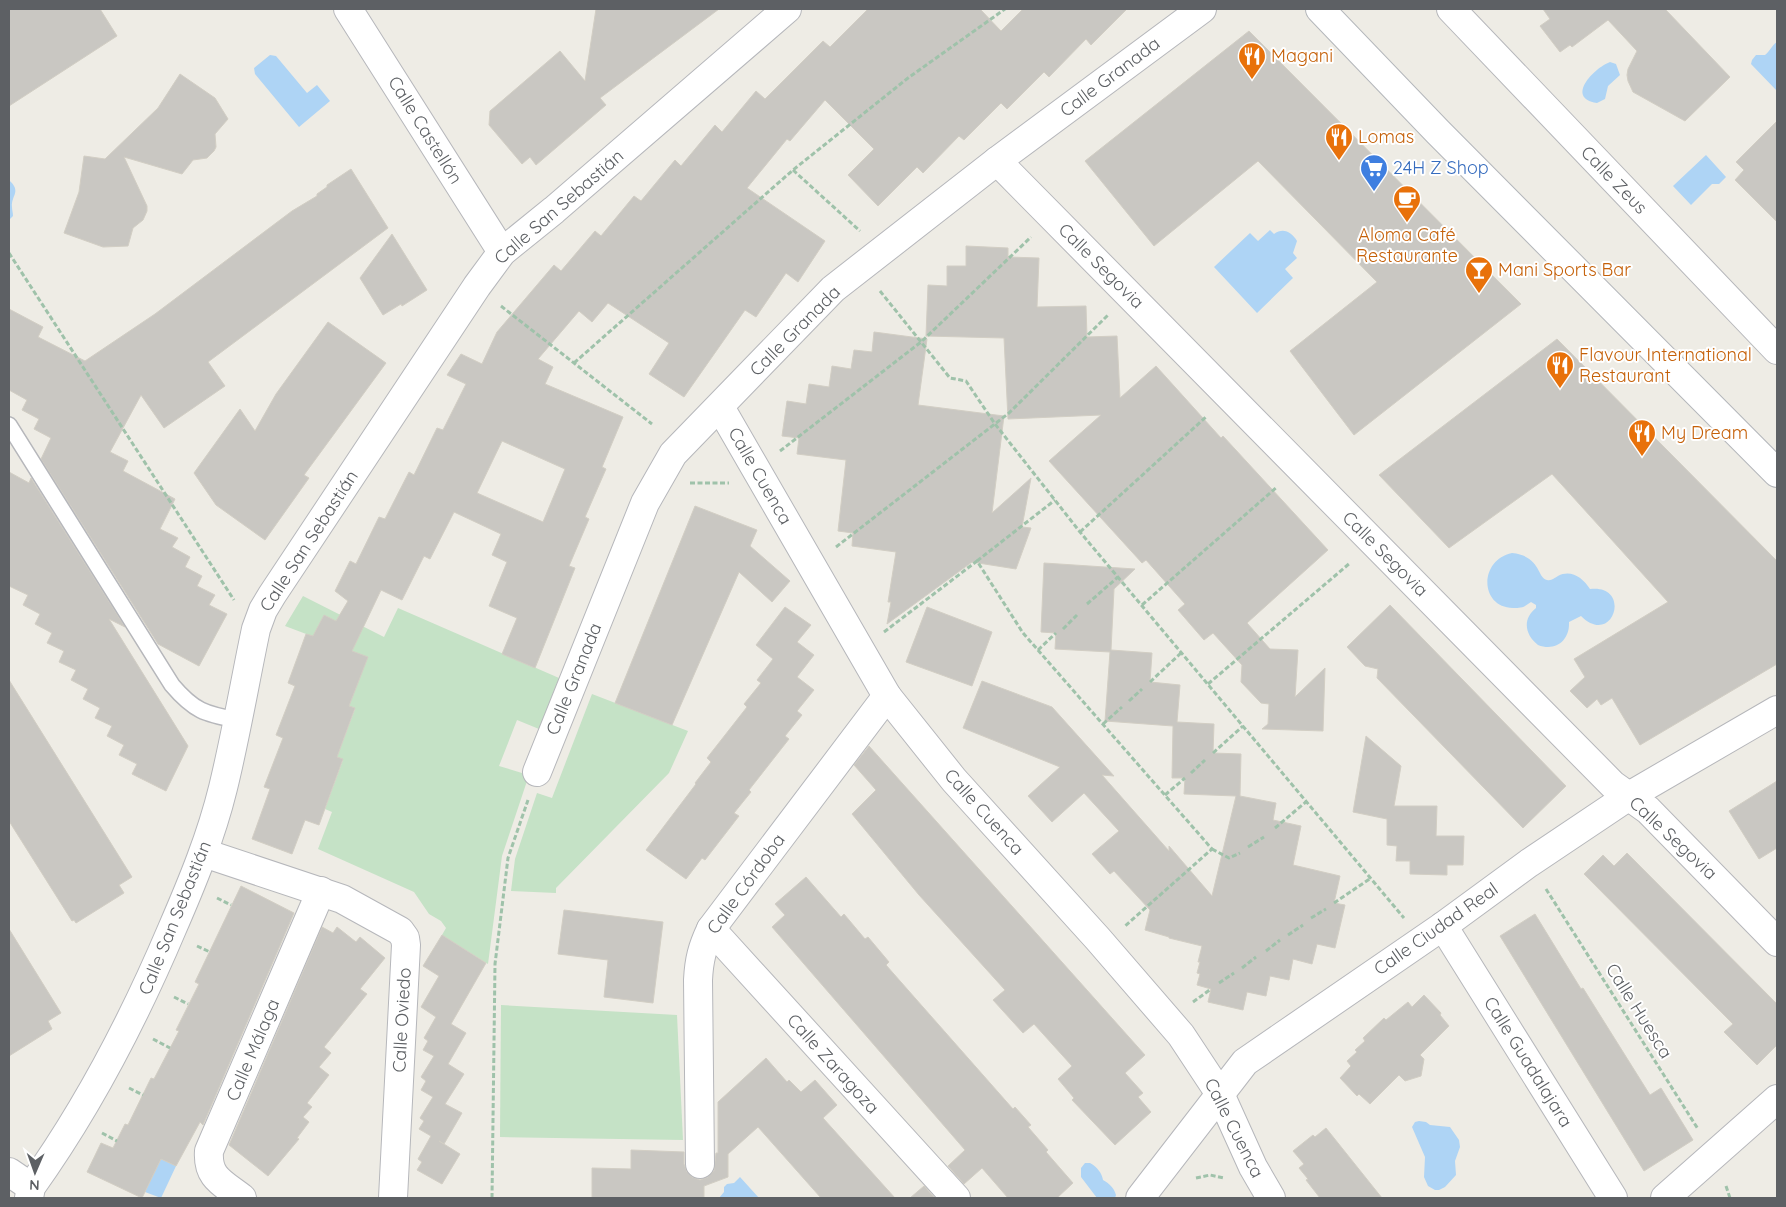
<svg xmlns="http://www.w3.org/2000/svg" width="1786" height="1207" font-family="Quicksand,sans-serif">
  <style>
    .green { fill: #c5e2c6 }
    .water { fill: #aed4f5 }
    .building { fill: #c9c7c2; stroke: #d2cec4; fill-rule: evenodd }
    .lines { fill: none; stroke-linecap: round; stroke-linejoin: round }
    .lane-casing { stroke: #b6b7bb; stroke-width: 18 }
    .street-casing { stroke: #b6b7bb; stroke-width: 30 }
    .secondary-casing { stroke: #b4b7bb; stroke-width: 30 }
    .path { stroke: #9fc2aa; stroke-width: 3; stroke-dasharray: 5 2.5; stroke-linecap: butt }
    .lane { stroke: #fff; stroke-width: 15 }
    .street { stroke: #fff; stroke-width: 28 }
    .secondary { stroke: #fff; stroke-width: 28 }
    .labels { text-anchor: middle; stroke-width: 4; stroke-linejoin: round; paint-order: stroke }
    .food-label { font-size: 18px; fill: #c56008; stroke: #fff; text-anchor: start }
    .street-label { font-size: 18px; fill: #5d6064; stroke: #fff }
    .shop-label { font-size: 18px; fill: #366cbe; stroke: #fff; text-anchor: start }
  </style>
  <rect width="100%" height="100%" fill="#eeece5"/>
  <!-- green -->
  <g class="green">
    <path d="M 303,596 L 384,637 L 398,608 L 559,678 L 539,729 L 517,720 L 499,766 L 522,773 L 527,781 L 502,856 L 488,964 L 442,935 L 446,928 L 441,921 L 429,914 L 414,892 L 318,849 L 332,812 L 325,809 L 343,760 L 337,757 L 355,709 L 349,706 L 367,657 L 285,626 Z"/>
    <path d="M 592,694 L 688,731 L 669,773 L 556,888 L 556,893 L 511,891 L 515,859 L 537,793 L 552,798 Z"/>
    <path d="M 501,1005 L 677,1015 L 683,1140 L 500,1137 Z"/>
  </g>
  <!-- water -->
  <g class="water">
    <path d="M 1777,42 L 1777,91 L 1751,64 L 1752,60 L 1756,55 L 1765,55 C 1770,51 1772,45 1777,42 Z"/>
    <path d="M 270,55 L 276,56 L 307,93 L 317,85 L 330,101 L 299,127 L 255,74 L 254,68 Z"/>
    <path d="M 1610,62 L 1616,64 L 1620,75 L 1608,86 L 1605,99 L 1597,103 C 1565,98 1594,68 1610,62 Z"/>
    <path d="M 1706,155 L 1726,177 L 1719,184 L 1712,184 L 1691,205 L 1673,186 Z"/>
    <path d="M 9,180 C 22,192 11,195 12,207 C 12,210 13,213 13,216 L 9,220 Z"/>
    <path d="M 1270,230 L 1274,234 C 1283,227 1292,232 1297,241 L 1293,253 L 1297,258 L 1285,269 L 1293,278 L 1257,313 L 1214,267 L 1250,233 L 1258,241 Z"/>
    <path d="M 1512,553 C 1541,556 1537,578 1547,580 C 1552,581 1554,578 1558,576 C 1571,569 1583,578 1590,589 C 1633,584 1613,648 1581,616 L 1569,622 C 1570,640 1556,652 1538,645 C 1525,635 1522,619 1536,608 L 1536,605 L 1531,602 C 1529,603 1527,605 1525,606 C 1522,608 1516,608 1513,608 C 1479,607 1479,560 1512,553 Z"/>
    <path d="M 1419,1121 L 1426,1122 L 1430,1125 L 1450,1127 L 1459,1140 L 1460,1147 L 1455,1161 L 1456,1175 L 1445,1187 L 1439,1190 L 1435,1190 L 1428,1186 L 1424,1177 L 1425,1157 L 1412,1127 L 1415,1122 Z"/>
    <path d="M 161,1159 L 176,1166 L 161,1198 L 145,1192 Z"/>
    <path d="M 1085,1163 L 1090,1163 C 1097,1167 1102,1173 1103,1180 C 1110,1184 1114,1188 1116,1195 L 1115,1198 L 1097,1198 L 1081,1177 L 1081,1168 Z"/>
    <path d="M 740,1177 L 759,1198 L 719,1198 L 724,1192 L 724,1187 L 727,1184 L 734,1183 Z"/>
  </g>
  <!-- building -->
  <g class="building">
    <path d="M 9,9 L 100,9 L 117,36 L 9,106 Z"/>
    <path d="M 596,9 L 719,9 L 600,98 L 606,105 L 536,165 L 530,157 L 522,164 L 489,125 L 490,111 L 560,51 L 585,81 Z"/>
    <path d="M 868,9 L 980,9 L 1001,31 L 1023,9 L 1127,9 L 1091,45 L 1086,39 L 1049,77 L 1044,72 L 1007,109 L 1001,103 L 964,140 L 959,136 L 923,173 L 917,167 L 878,206 L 848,175 L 874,149 L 825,100 L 790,141 L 787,139 L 747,188 L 825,241 L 798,282 L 786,273 L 756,317 L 745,310 L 684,397 L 649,374 L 669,343 L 608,303 L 592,322 L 579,311 L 538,359 L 553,367 L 545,384 L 623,417 L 602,467 L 606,469 L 585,517 L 589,519 L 569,566 L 575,568 L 535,668 L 502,654 L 517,618 L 489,606 L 507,562 L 492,555 L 501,534 L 454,512 L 430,559 L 424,556 L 402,600 L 381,590 L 352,651 L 368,657 L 349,706 L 355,708 L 337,757 L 343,759 L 319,825 L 305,820 L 292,854 L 252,839 L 270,789 L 264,787 L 283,738 L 276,735 L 295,686 L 288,683 L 306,634 L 313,636 L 324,615 L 336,621 L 348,601 L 335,591 L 350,561 L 356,564 L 379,517 L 385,519 L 409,472 L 414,475 L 437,428 L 443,430 L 466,384 L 447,375 L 461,354 L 482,364 L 497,332 L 554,265 L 561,271 L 595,231 L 601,236 L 634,196 L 641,201 L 675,160 L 681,166 L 715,125 L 722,132 L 756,91 L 765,99 L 823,41 L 830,47 ZM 502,441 L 565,469 L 543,522 L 477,493 Z"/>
    <path d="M 1543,9 L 1665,9 L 1730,77 L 1685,121 L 1633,92 L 1628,81 L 1627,75 L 1628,69 L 1637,51 L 1608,20 L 1572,47 L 1570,45 L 1560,52 L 1540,26 L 1550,19 Z"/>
    <path d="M 1249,31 L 1521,304 L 1354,435 L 1290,351 L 1377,282 L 1258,161 L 1154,246 L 1085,161 Z"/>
    <path d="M 180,74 L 215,98 L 228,119 L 215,134 L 216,147 L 214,151 L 207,158 L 193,160 L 182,174 L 124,157 L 147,206 L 147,211 L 143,220 L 133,228 L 128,246 L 103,247 L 64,233 L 79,192 L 84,156 L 105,159 L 158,108 Z"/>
    <path d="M 1777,121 L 1777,222 L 1735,180 L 1744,170 L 1736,162 Z"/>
    <path d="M 351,169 L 388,228 L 208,362 L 225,386 L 164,428 L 141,395 L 110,452 L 128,461 L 123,471 L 175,499 L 160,529 L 178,538 L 172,547 L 190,557 L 185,567 L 202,576 L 197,586 L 215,595 L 209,605 L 227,614 L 199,666 L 158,644 L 41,459 L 51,438 L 34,429 L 39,419 L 22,410 L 27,400 L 9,390 L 9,309 L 43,327 L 38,337 L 85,361 L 155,314 L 292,211 L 317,196 L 317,194 L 327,187 L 327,185 Z"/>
    <path d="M 392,234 L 427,290 L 402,306 L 401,304 L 383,315 L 360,278 Z"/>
    <path d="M 966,246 L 1008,248 L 1008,257 L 1039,258 L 1037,307 L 1086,306 L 1087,337 L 1117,336 L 1120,398 L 1156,366 L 1221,438 L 1223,436 L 1328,550 L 1247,623 L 1270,649 L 1298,650 L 1295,697 L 1325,668 L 1323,731 L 1262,729 L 1268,724 L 1269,704 L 1261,703 L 1241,682 L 1242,665 L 1213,633 L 1204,640 L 1178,610 L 1185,604 L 1146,560 L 1142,563 L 1049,461 L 1101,415 L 1008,419 L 1004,338 L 926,336 L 928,285 L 947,286 L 947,266 L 966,266 Z"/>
    <path d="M 328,322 L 386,363 L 304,475 L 309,478 L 265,540 L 216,505 L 194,473 L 240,409 L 255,431 L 276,394 Z"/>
    <path d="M 874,332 L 927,339 L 918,405 L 1004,416 L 992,513 L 1031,478 L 1022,527 L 1031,528 L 1016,569 L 972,562 L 887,624 L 891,602 L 888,602 L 896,552 L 852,546 L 853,533 L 838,531 L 846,460 L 797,454 L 799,438 L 782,436 L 787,401 L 806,404 L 809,384 L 829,387 L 832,366 L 851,369 L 854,350 L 872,352 Z"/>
    <path d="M 1557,339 L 1777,561 L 1777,664 L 1640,745 L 1612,698 L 1601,705 L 1597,699 L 1587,708 L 1570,691 L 1585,677 L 1574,659 L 1668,602 L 1552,474 L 1449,548 L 1379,475 Z"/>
    <path d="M 9,472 L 29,483 L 31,478 L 125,627 L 109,619 L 188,746 L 166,791 L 132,774 L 137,764 L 119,755 L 124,745 L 107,736 L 112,726 L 95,718 L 100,708 L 83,699 L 88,689 L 71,680 L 76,670 L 59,662 L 64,651 L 47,643 L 52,633 L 35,624 L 40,614 L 23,605 L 28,595 L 9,586 Z"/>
    <path d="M 695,506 L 757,530 L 750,546 L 790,581 L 772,602 L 739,572 L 672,725 L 615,703 Z"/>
    <path d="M 1044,563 L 1135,569 L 1114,589 L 1111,650 L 1152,653 L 1150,682 L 1180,685 L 1177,722 L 1214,724 L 1213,753 L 1241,754 L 1240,796 L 1276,803 L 1273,820 L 1301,826 L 1293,865 L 1340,876 L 1334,903 L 1345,905 L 1335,948 L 1317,944 L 1312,964 L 1293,959 L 1289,980 L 1270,976 L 1266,996 L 1247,992 L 1243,1010 L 1208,1002 L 1211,989 L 1197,985 L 1200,974 L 1197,973 L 1200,962 L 1198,962 L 1202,946 L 1169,938 L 1169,937 L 1145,930 L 1150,910 L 1114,871 L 1110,874 L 1092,854 L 1119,831 L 1084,793 L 1052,822 L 1028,796 L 1060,767 L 963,728 L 982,681 L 1052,707 L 1114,776 L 1102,775 L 1169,851 L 1169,846 L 1212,896 L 1236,796 L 1184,794 L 1185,778 L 1172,778 L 1173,726 L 1105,721 L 1110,652 L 1055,649 L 1056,633 L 1041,632 Z"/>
    <path d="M 1390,605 L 1566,786 L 1523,828 L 1377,678 L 1378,669 L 1365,666 L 1347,647 Z"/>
    <path d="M 785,607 L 811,625 L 797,642 L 814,655 L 797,677 L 814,690 L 797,711 L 802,715 L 785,736 L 789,739 L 749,790 L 751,792 L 734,813 L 739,816 L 705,860 L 702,858 L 686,879 L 646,850 L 696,784 L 695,783 L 711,762 L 707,758 L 747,707 L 744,704 L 761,683 L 757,680 L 773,659 L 756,645 Z"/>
    <path d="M 927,607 L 992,632 L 972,686 L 906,662 Z"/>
    <path d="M 9,680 L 132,877 L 119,885 L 124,893 L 76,923 L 74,920 L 72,921 L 9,821 Z"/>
    <path d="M 1366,736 L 1401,766 L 1394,806 L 1437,806 L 1436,836 L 1464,836 L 1463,865 L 1447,865 L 1447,875 L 1410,874 L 1410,861 L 1396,861 L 1397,846 L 1387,845 L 1387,819 L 1353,812 Z"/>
    <path d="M 869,746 L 1145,1055 L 1125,1073 L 1143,1093 L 1138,1097 L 1151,1112 L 1115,1145 L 1072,1100 L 1074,1098 L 1058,1079 L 1072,1066 L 1034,1024 L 1023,1033 L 993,1000 L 1005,990 L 919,895 L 852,814 L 876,790 L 854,765 Z"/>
    <path d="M 1777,781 L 1777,848 L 1759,859 L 1729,811 Z"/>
    <path d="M 1627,853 L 1777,1004 L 1777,1045 L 1757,1065 L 1724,1032 L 1733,1024 L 1584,874 L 1603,855 L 1614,866 Z"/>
    <path d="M 806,877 L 841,917 L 844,914 L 865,939 L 868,937 L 889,962 L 886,965 L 908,990 L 1013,1109 L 1015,1107 L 1031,1125 L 1028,1127 L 1048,1150 L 1046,1152 L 1073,1183 L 1057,1198 L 1008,1198 L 982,1168 L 964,1184 L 948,1166 L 965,1150 L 772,927 L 785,915 L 775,904 Z"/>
    <path d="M 241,886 L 294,913 L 203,1125 L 200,1122 L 176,1166 L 161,1159 L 142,1198 L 87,1172 L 101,1143 L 113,1148 L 125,1124 L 128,1125 L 151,1078 L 154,1079 L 179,1031 L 176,1030 L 199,984 L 195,982 Z"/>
    <path d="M 564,910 L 663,922 L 653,1003 L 604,997 L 608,960 L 558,954 Z"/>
    <path d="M 1535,914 L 1581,989 L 1583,988 L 1650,1095 L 1661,1088 L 1693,1140 L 1644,1171 L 1500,936 Z"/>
    <path d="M 322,927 L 333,933 L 337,927 L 356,942 L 360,937 L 385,958 L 360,989 L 367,994 L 324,1047 L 331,1053 L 319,1067 L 329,1075 L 307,1103 L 312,1107 L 303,1117 L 309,1122 L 297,1138 L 299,1139 L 268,1176 L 229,1145 Z"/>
    <path d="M 9,929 L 61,1013 L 48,1021 L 52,1029 L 9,1056 Z"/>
    <path d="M 442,935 L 486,963 L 451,1024 L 466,1033 L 448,1064 L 464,1074 L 445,1104 L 462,1113 L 444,1144 L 439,1141 L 460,1154 L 442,1184 L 417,1170 L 422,1162 L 418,1159 L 431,1136 L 419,1129 L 424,1121 L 420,1118 L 433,1097 L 421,1090 L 426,1081 L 421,1077 L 434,1056 L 423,1050 L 428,1041 L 424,1038 L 436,1017 L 421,1007 L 439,976 L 423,966 Z"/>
    <path d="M 1424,995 L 1441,1013 L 1440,1015 L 1449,1026 L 1420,1055 L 1424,1059 L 1421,1076 L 1405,1081 L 1399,1075 L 1370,1104 L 1359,1094 L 1357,1096 L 1340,1078 L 1351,1066 L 1347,1061 L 1357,1052 L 1355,1050 L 1365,1041 L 1363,1038 L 1384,1018 L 1386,1020 L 1408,1002 L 1412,1007 Z"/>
    <path d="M 766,1058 L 787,1082 L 789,1080 L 801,1092 L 815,1080 L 837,1105 L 823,1118 L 895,1198 L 821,1198 L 758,1127 L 728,1154 L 728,1177 L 704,1186 L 704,1198 L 592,1198 L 592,1168 L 631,1169 L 631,1150 L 684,1152 L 684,1164 L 687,1172 L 692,1177 L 700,1180 L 708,1177 L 714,1171 L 716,1153 L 718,1153 L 718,1102 Z"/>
    <path d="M 1326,1128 L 1382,1198 L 1320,1198 L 1306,1180 L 1308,1179 L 1299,1168 L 1304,1164 L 1293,1151 L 1313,1135 L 1315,1137 Z"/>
    <path d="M 924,1186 L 935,1198 L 910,1198 Z"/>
  </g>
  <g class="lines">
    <!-- lane casing -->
    <g class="lane-casing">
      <path id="lane" d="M 9,425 L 172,685 C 194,711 205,714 237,720"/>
    </g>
    <!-- street casing -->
    <g class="street-casing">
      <g id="street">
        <path d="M 348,9 L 502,252"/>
        <path d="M 1451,9 L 1777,350"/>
        <path d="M 997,161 L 1613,785 L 1648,810 L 1777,942"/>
        <path d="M 720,407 L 887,696 L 954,780 L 1098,939 L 1181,1035 L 1220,1094 L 1253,1167 L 1271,1198"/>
        <path d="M 537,772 L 645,503 L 673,454 L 833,289 L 997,161 L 1202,9"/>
        <path d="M 204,853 L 342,899 L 400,931 L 405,938 L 406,945 L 393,1198"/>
        <path d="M 1443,926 L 1613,1198"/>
        <path d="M 711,929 L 956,1198"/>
        <path d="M 700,1164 L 698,980 C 699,960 702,948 711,929 L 887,696"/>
        <path d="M 9,1172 L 31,1187"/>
        <path d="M 29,1198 L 31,1187 C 89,1106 133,1021 172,929 C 192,883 211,837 223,788 C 236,735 245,681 256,629 L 263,610 L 272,595 L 477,286 L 502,252 L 554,210 L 787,9"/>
        <path d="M 242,1198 C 223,1183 207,1178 209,1151 L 321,891"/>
        <path d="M 1140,1198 L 1245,1062 L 1443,926 L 1529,863 L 1629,796 L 1777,710"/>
        <path d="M 1665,1198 L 1777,1099"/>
      </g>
    </g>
    <!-- secondary casing -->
    <g class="secondary-casing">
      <path id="secondary" d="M 1320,9 L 1438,132 L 1777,473"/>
    </g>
    <!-- path -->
    <g class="path">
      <path d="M 793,170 L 860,231"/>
      <path d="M 9,253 L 234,600"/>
      <path d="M 880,291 L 950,378 L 966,381 L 995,424 L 1080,532 L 1404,918"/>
      <path d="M 501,306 L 652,424"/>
      <path d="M 574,363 L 793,170 L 908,78 L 1005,9"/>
      <path d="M 780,451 L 921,342 L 1031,237"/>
      <path d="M 690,483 L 729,483"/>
      <path d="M 1080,532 L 1207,416"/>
      <path d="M 836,547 L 1009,413 L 1108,315"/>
      <path d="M 977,561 L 1055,500"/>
      <path d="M 1087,604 L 1118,577"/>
      <path d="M 1142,605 L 1277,487"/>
      <path d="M 1063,629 L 1077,615"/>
      <path d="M 884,632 L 977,561 L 1023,633 L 1212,849 L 1125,926"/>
      <path d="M 1038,650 L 1056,633"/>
      <path d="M 1150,682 L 1181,653"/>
      <path d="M 1208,684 L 1350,563"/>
      <path d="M 1129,701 L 1142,689"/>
      <path d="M 1103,724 L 1122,707"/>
      <path d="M 1213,753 L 1243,726"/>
      <path d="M 1191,773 L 1205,760"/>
      <path d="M 1165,795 L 1185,778"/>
      <path d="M 1275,828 L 1307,801"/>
      <path d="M 1248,847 L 1264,837"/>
      <path d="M 1212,849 L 1229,858 L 1240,853"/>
      <path d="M 1546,889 L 1698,1129"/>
      <path d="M 217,898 L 231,905"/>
      <path d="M 1334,903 L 1371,878"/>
      <path d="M 1311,918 L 1326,909"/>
      <path d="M 1288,935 L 1303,925"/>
      <path d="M 197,946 L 210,952"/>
      <path d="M 1266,951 L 1280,940"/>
      <path d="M 1242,968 L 1256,957"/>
      <path d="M 1219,983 L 1234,973"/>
      <path d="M 174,997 L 188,1004"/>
      <path d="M 1193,1002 L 1211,989"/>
      <path d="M 153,1039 L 170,1048"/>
      <path d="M 129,1088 L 143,1095"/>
      <path d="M 102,1133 L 117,1141"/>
      <path d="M 1196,1178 L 1210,1175 L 1224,1178"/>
      <path d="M 1726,1186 L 1730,1198"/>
      <path d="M 492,1198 L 495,964 L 508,858 L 528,800"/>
    </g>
    <!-- lane -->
    <use href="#lane" class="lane"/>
    <!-- street -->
    <use href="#street" class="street"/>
    <!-- secondary -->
    <use href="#secondary" class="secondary"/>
  </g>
  <!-- icons -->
  <defs>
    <g id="restaurant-pin" transform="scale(1.4375)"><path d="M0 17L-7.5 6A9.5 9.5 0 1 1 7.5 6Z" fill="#e8710a" stroke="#fff"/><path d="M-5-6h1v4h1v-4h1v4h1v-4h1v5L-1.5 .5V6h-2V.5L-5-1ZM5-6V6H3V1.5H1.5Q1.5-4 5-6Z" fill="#fff"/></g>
    <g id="supermarket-pin" transform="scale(1.4375)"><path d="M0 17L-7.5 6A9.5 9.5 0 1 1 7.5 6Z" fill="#3f7fe0" stroke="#fff"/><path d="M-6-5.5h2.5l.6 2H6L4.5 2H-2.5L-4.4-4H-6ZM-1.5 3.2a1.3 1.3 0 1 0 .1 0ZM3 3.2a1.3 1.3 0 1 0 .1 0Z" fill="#fff"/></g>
    <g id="cafe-pin" transform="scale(1.4375)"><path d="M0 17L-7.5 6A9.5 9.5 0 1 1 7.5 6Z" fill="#e8710a" stroke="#fff"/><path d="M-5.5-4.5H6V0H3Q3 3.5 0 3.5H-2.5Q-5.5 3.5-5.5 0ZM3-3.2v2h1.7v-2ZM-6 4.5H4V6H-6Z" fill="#fff"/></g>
    <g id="bar-pin" transform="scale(1.4375)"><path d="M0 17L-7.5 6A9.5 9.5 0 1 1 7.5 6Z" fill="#e8710a" stroke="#fff"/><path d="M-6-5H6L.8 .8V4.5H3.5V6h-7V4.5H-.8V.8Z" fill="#fff"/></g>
  </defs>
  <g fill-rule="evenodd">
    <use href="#restaurant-pin" x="1252" y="56"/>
    <use href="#restaurant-pin" x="1339" y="137"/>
    <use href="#supermarket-pin" x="1374" y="168"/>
    <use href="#cafe-pin" x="1407" y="199"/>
    <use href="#bar-pin" x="1479" y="270"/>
    <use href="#restaurant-pin" x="1560" y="365"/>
    <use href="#restaurant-pin" x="1642" y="433"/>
  </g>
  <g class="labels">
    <!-- food labels -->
    <g class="food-label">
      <text x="1271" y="62">Magani</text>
      <text x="1358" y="143">Lomas</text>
      <text x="1407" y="241" text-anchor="middle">Aloma Café<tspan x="1407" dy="21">Restaurante</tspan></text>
      <text x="1498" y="276">Mani Sports Bar</text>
      <text x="1579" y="361">Flavour International<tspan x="1579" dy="21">Restaurant</tspan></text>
      <text x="1661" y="439">My Dream</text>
    </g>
    <!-- street labels -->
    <g class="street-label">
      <text transform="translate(1110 77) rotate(-37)" y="6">Calle Granada</text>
      <text transform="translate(425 130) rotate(58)" y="6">Calle Castellón</text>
      <text transform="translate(1614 180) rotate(46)" y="6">Calle Zeus</text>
      <text transform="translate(559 207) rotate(-41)" y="6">Calle San Sebastián</text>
      <text transform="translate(1101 266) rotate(45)" y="6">Calle Segovia</text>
      <text transform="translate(795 331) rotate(-45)" y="6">Calle Granada</text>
      <text transform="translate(760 476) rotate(60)" y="6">Calle Cuenca</text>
      <text transform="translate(309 541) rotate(-57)" y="6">Calle San Sebastián</text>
      <text transform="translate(1385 554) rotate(45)" y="6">Calle Segovia</text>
      <text transform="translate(574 679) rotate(-68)" y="6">Calle Granada</text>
      <text transform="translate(984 812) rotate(48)" y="6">Calle Cuenca</text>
      <text transform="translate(1673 838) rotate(43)" y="6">Calle Segovia</text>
      <text transform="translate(746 884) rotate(-54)" y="6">Calle Córdoba</text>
      <text transform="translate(175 918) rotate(-68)" y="6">Calle San Sebastián</text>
      <text transform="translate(1436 929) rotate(-35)" y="6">Calle Ciudad Real</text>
      <text transform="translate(1639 1011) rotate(58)" y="6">Calle Huesca</text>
      <text transform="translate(402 1020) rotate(-87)" y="6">Calle Oviedo</text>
      <text transform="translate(253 1050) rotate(-67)" y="6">Calle Málaga</text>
      <text transform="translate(1528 1062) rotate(58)" y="6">Calle Guadalajara</text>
      <text transform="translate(833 1064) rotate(48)" y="6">Calle Zaragoza</text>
      <text transform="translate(1234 1128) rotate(63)" y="6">Calle Cuenca</text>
    </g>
    <!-- shop labels -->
    <g class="shop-label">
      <text x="1393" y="174">24H Z Shop</text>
    </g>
  </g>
  <!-- border -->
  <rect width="1786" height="1207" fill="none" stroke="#5d6064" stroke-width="20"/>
  <!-- north arrow -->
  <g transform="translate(35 1172) rotate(182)" stroke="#ffffff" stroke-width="4" paint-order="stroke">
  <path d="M0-4L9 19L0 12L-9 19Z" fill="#5d6064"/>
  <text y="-8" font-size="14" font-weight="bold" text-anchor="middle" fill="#5d6064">N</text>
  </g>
</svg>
